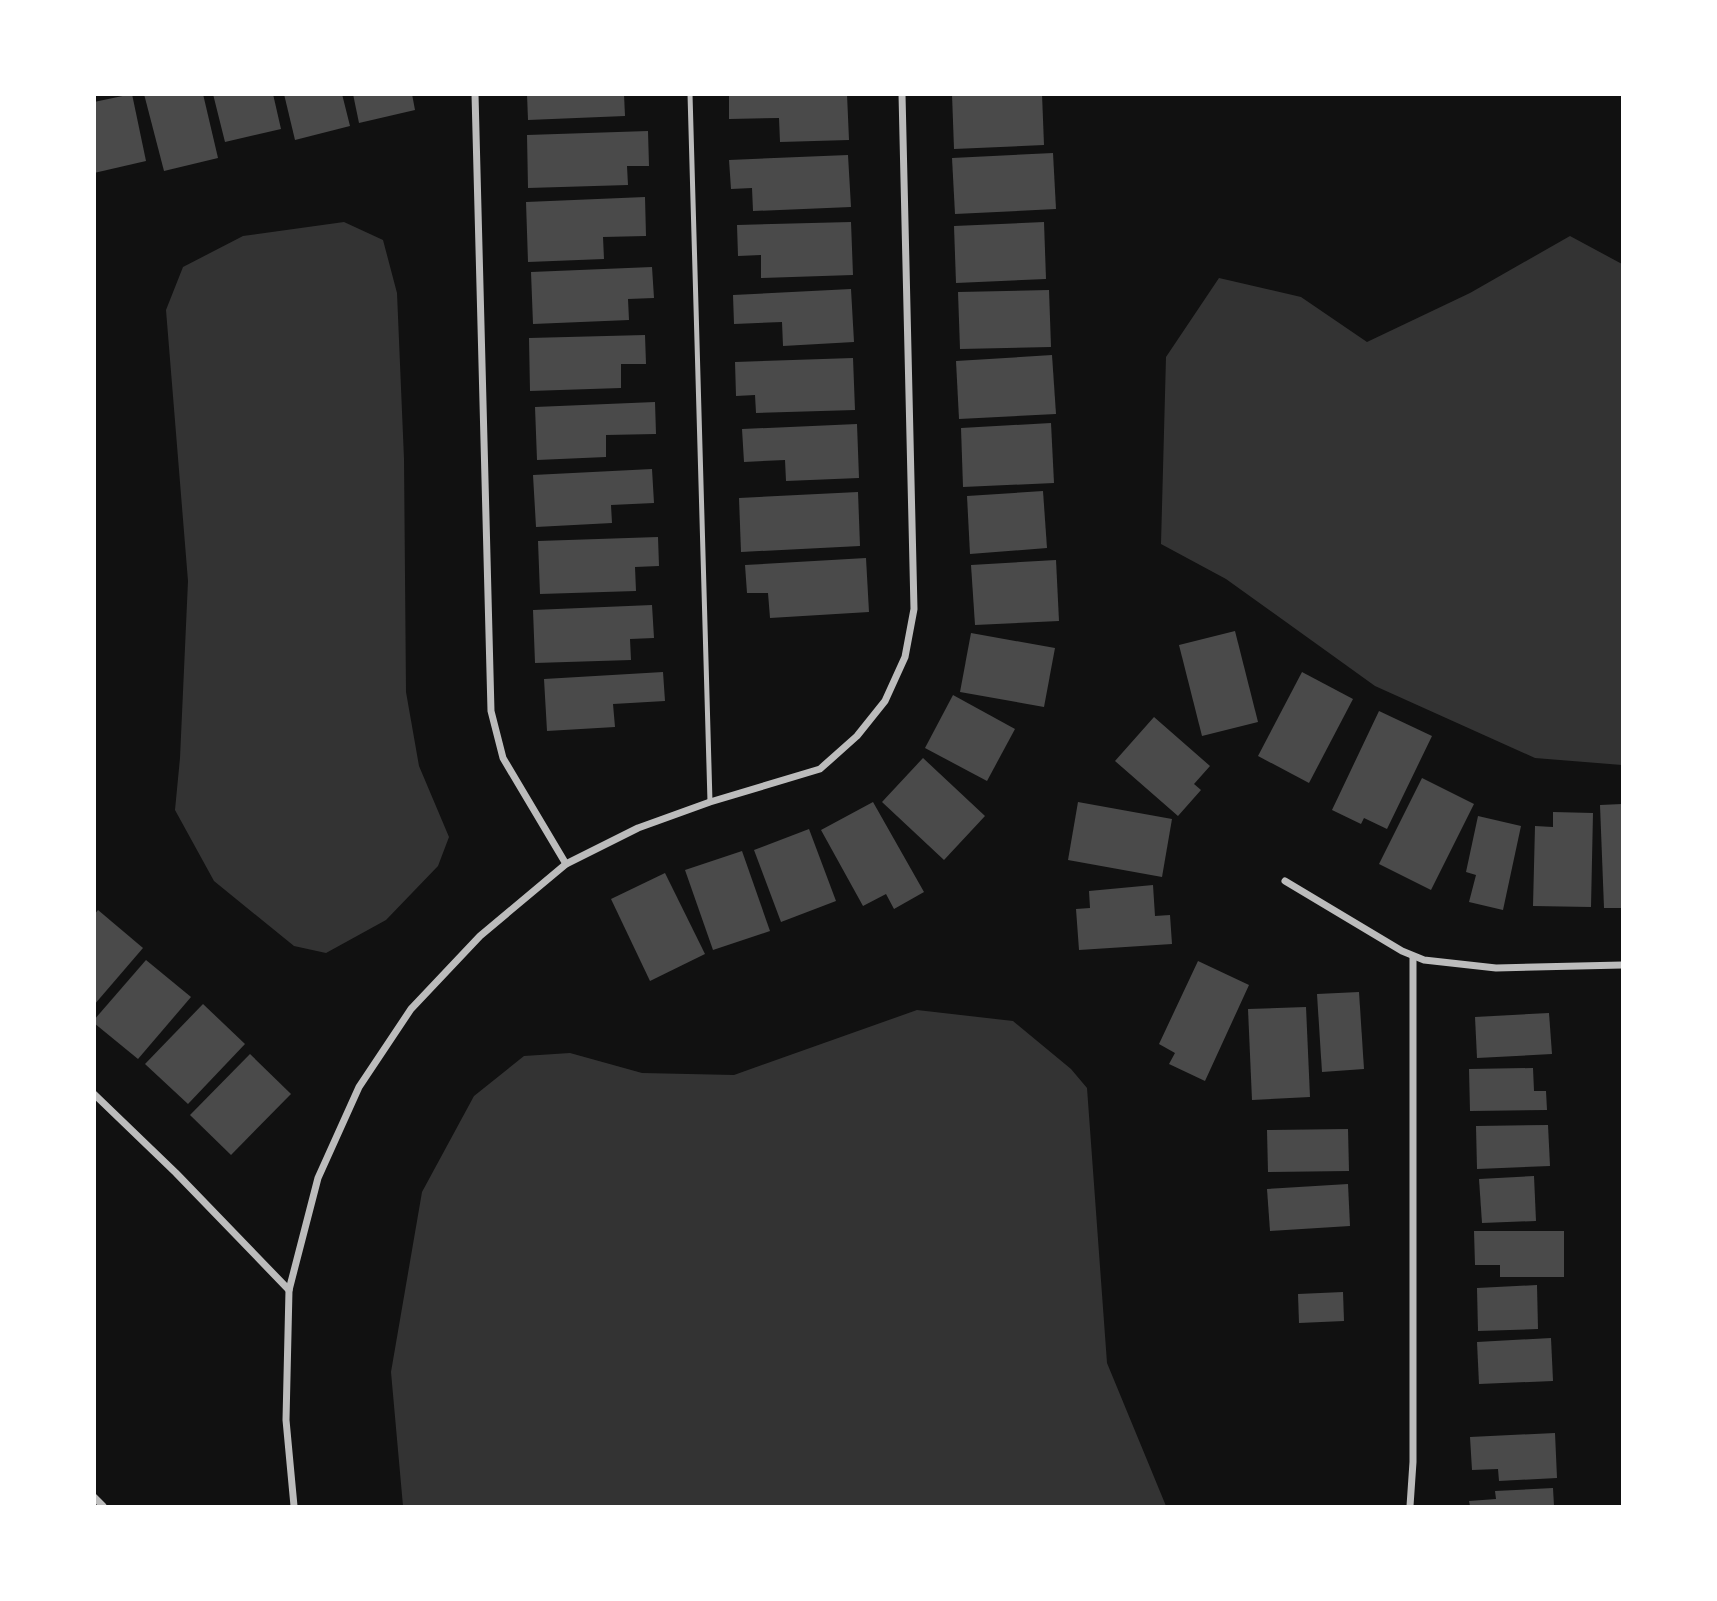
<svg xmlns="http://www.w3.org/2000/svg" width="1717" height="1601" font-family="Montserrat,sans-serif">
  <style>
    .water { fill: #333 }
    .building { fill: #4a4a4a }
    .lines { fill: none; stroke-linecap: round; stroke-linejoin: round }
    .service { stroke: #bcbcbc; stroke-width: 5 }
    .minor { stroke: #bcbcbc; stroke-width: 7 }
  </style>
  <rect width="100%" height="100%" fill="#111"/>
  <!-- water -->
  <g class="water">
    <path d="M 344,222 L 383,240 L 397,293 L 404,459 L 406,692 L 419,766 L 449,837 L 438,866 L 386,920 L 326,953 L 294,946 L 214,881 L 175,810 L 180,758 L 188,581 L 166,310 L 183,267 L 243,236 Z"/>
    <path d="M 1570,236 L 1622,264 L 1622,765 L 1535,758 L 1375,686 L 1226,579 L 1161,544 L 1166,357 L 1219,278 L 1301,297 L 1367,342 L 1470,293 Z"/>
    <path d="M 917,1010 L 1013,1021 L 1071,1069 L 1087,1088 L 1107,1363 L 1166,1506 L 403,1506 L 391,1372 L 422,1192 L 474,1096 L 524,1056 L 570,1053 L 642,1073 L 734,1075 Z"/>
  </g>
  <!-- building -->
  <g class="building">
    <path d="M 132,94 L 146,161 L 94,173 L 94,102 Z"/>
    <path d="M 144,94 L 203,94 L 218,158 L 164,171 Z"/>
    <path d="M 213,94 L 273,94 L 281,129 L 225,142 Z"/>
    <path d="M 284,94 L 342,94 L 350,126 L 295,140 Z"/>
    <path d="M 353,94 L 412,94 L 415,110 L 359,123 Z"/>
    <path d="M 527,94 L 624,94 L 625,116 L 528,120 Z"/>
    <path d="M 729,94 L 847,94 L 849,140 L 780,142 L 779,118 L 729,119 Z"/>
    <path d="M 952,94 L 1042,94 L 1044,145 L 954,149 Z"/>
    <path d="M 648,131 L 649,166 L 627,166 L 628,185 L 528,188 L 527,135 Z"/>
    <path d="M 1053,153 L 1056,209 L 955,214 L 952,158 Z"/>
    <path d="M 848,155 L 851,207 L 753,211 L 752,188 L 731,189 L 729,160 Z"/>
    <path d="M 645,197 L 646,236 L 603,237 L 604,259 L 528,262 L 526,202 Z"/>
    <path d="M 851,222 L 853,275 L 761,278 L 761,255 L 738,256 L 737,225 Z"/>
    <path d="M 1044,222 L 1046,279 L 956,283 L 954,226 Z"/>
    <path d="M 652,267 L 654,298 L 628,299 L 629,320 L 533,324 L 531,272 Z"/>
    <path d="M 851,289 L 854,342 L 783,346 L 782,322 L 734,324 L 733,295 Z"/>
    <path d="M 1049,290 L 1051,347 L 960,349 L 958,292 Z"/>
    <path d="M 645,335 L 646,364 L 621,364 L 621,388 L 530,391 L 529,338 Z"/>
    <path d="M 1052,355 L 1056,414 L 959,419 L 956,361 Z"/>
    <path d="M 853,358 L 855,410 L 756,413 L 755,395 L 736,396 L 735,362 Z"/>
    <path d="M 655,402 L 656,434 L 606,435 L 606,457 L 537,460 L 535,407 Z"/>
    <path d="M 1051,423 L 1054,483 L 963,487 L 961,428 Z"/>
    <path d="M 857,424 L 859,478 L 786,481 L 785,460 L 744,462 L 742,429 Z"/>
    <path d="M 652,469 L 654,503 L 611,505 L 612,523 L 536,527 L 533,475 Z"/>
    <path d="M 1043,491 L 1047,548 L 970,554 L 967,496 Z"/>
    <path d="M 858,492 L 860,546 L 741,552 L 739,498 Z"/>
    <path d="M 658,537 L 659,566 L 635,567 L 636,591 L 540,594 L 538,541 Z"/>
    <path d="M 866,558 L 869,612 L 770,618 L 768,593 L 747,593 L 745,565 Z"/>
    <path d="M 1056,560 L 1059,621 L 975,625 L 971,565 Z"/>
    <path d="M 652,605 L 654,638 L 630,639 L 631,660 L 535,663 L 533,610 Z"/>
    <path d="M 1235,631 L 1258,722 L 1202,736 L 1179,645 Z"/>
    <path d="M 971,633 L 1055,648 L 1044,707 L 960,692 Z"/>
    <path d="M 663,672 L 665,701 L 613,704 L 615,727 L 547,731 L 544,679 Z"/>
    <path d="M 1302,672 L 1353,699 L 1309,783 L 1258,756 Z"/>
    <path d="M 953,695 L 1015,729 L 987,781 L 925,748 Z"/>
    <path d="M 1379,711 L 1432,736 L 1387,829 L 1364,818 L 1361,824 L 1332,810 Z"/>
    <path d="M 1154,717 L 1210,766 L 1194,784 L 1201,790 L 1178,816 L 1115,761 Z"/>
    <path d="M 923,758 L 985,816 L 944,860 L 882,802 Z"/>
    <path d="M 1422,778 L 1474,804 L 1431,890 L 1379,864 Z"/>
    <path d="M 873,802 L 924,892 L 894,909 L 886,894 L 863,906 L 821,830 Z"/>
    <path d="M 1078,802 L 1172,819 L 1162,877 L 1068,860 Z"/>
    <path d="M 1622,804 L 1622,908 L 1604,908 L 1600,805 Z"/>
    <path d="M 1553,812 L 1593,813 L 1591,907 L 1533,906 L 1535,826 L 1553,827 Z"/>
    <path d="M 1478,816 L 1521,826 L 1503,910 L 1469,902 L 1476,875 L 1466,872 Z"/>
    <path d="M 809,829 L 836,901 L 781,922 L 754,850 Z"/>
    <path d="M 742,851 L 770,931 L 713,950 L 685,870 Z"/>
    <path d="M 665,873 L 705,954 L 650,981 L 611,899 Z"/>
    <path d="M 1153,885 L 1155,916 L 1170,915 L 1172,944 L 1079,950 L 1076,909 L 1090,908 L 1089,891 Z"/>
    <path d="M 98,910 L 143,948 L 94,1005 L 94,915 Z"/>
    <path d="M 146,960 L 191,997 L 138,1059 L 94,1023 L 94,1020 Z"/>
    <path d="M 1198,961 L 1249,985 L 1205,1081 L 1169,1064 L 1175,1053 L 1159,1044 Z"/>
    <path d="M 1359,992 L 1364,1069 L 1322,1072 L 1317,994 Z"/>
    <path d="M 203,1004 L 245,1044 L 188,1104 L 145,1064 Z"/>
    <path d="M 1306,1007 L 1310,1097 L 1252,1100 L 1248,1009 Z"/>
    <path d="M 1549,1013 L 1552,1054 L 1477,1058 L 1475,1017 Z"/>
    <path d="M 250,1054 L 291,1094 L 231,1155 L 190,1115 Z"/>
    <path d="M 1533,1068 L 1534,1091 L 1546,1091 L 1547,1110 L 1470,1111 L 1469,1069 Z"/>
    <path d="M 1548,1125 L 1550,1166 L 1477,1169 L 1476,1126 Z"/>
    <path d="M 1348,1129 L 1349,1171 L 1268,1172 L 1267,1130 Z"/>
    <path d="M 1534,1176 L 1536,1221 L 1482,1223 L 1479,1179 Z"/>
    <path d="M 1348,1184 L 1350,1226 L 1270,1231 L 1267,1189 Z"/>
    <path d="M 1474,1231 L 1564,1231 L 1564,1277 L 1500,1277 L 1500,1265 L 1475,1265 Z"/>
    <path d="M 1537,1285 L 1538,1329 L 1478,1331 L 1477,1288 Z"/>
    <path d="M 1343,1292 L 1344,1321 L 1299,1323 L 1298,1294 Z"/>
    <path d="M 1551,1338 L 1553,1381 L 1479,1384 L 1477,1342 Z"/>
    <path d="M 1555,1433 L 1557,1478 L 1499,1481 L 1498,1469 L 1472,1470 L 1470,1437 Z"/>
    <path d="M 1553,1488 L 1554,1506 L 1470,1506 L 1469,1501 L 1496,1499 L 1495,1491 Z"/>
  </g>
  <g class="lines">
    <!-- service -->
    <path class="service" d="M 690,94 L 710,802"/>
    <!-- minor -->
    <g class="minor">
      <path d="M 475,94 L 491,711 L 503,758 L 566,864"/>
      <path d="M 1285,881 L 1402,951 L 1424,960 L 1496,968 L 1622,965"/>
      <path d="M 94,1094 L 176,1173 L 289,1290"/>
      <path d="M 94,1497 L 103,1506"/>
      <path d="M 294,1506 L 286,1420 L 289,1290 L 318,1178 L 359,1087 L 411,1009 L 480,936 L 566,864 L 638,828 L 710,802 L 820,769 L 857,736 L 885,701 L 905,657 L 914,609 L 902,94"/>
      <path d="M 1410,1506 L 1413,1462 L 1413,957"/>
    </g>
  </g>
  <!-- border -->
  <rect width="1717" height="1601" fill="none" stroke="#ffffff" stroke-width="192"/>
</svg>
